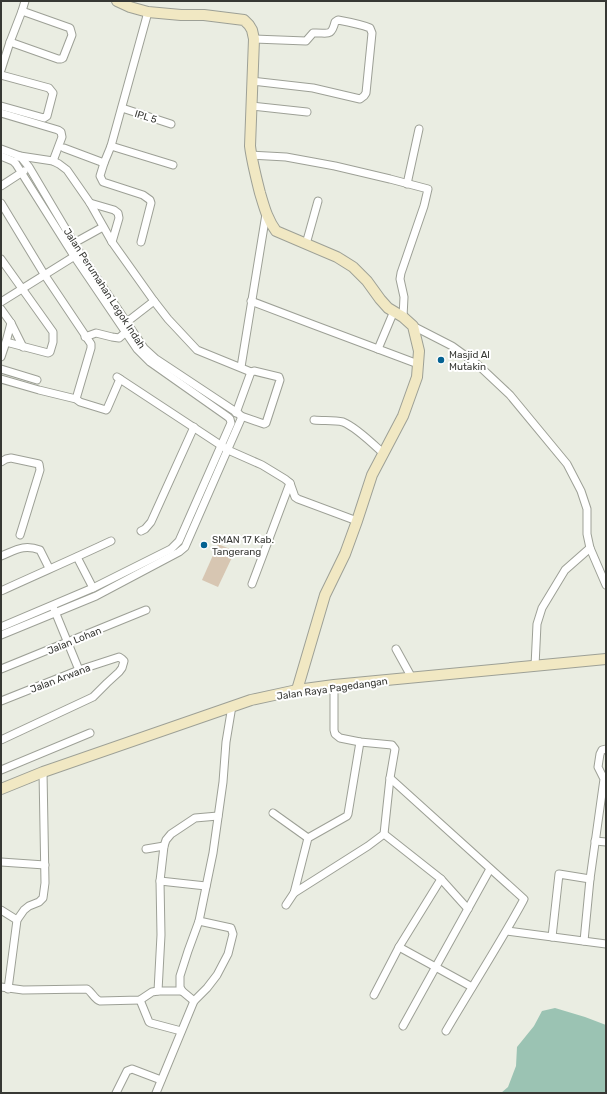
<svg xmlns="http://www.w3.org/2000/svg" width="607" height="1094" font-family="Rubik,sans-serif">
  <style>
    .green { fill: #d7c6b2 }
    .water { fill: #9bc3b3 }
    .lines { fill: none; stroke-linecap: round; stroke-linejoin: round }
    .street-casing { stroke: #9da096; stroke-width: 9 }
    .secondary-casing { stroke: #9da096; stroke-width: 12 }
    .street { stroke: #fff; stroke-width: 7 }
    .secondary { stroke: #f1e8c3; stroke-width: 10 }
    .poi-dot { fill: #046292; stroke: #fff; stroke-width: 1.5 }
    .labels { text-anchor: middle; stroke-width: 4; stroke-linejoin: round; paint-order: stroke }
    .street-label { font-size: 10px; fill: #373834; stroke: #fff }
    .poi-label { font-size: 10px; fill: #373834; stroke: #fff; text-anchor: start }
  </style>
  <rect width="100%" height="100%" fill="#eaede2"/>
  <!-- green -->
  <path class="green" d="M 218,544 L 235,551 L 218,587 L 202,580 Z"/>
  <!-- water -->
  <path class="water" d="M 555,1008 L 585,1017 L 606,1025 L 606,1093 L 501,1093 L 508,1087 L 516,1066 L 517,1047 L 534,1026 L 542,1011 Z"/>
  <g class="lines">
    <!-- street casing -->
    <g class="street-casing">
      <g id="street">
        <path d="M 10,42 L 58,59 L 61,59 L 63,58 L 72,35 L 70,28 L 22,11"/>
        <path d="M 1,70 L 10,42 L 22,11 L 25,1"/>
        <path d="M 1,75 L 49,88 L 53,93 L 47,116 L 44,118 L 1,106"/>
        <path d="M 252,81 L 313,88 L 360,99 L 364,96 L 366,93 L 372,33 L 370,28 C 360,24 349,22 338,20 L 335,22 C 331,38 327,32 313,33 L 306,41 L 254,39"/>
        <path d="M 252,106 L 307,112"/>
        <path d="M 122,108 L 171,124"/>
        <path d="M 1,113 L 58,130 L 61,132 L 62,137 L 53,161"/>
        <path d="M 111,146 L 148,12"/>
        <path d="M 64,148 L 104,163 L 111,146 L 173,165"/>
        <path d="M 1,149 L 20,156 L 29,167 L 80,253 L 144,348 L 156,359 L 239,414 L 241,416 L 241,419 L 185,547 L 179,552 L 96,596 L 1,635"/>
        <path d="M 251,155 L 286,157 L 335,166 L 390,179 L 428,189 L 424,206 L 401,273 L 400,279 L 404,297 L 403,317"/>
        <path d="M 1,156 L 13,161 L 16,164 L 74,256 L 137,349 L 150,362 L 228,417 L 230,419 L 231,423 L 179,541 L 171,549 L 93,588 L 1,627"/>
        <path d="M 18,157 L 20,156 L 53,161 L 59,164 L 67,170 L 90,203 L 112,242 L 154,301 L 168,319 L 197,350 L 251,372 L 254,371 L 279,377 L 280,380 L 266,423 L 264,424 L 241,416"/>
        <path d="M 104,163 L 100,176 L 103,182 L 143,195 L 150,200 L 151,203 L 141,242"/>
        <path d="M 407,184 L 419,129"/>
        <path d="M 1,186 L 24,171"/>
        <path d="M 1,203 L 44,274 L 91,344 L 91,348 L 76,399"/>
        <path d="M 90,203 L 114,210 L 118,213 L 119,218 L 112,242"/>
        <path d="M 74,243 L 103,227"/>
        <path d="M 306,244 L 318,201"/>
        <path d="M 1,259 L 53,332 L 53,342 L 50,352 L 48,353 L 6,342"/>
        <path d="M 251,301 L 314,325 L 418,364"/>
        <path d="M 1,302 L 78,254"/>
        <path d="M 1,309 L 11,323 L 23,347"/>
        <path d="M 123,325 L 154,301"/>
        <path d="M 413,326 L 452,346 L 477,364 L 510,395 L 567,464 L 581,491 L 587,509 L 587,534 L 590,548 L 606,585"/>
        <path d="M 85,337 L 96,333 L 112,337 L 119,338 L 126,332"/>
        <path d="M 378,349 L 394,311"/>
        <path d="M 1,357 L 6,342 L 11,323"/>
        <path d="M 241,367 L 266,214"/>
        <path d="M 1,369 L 37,380"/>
        <path d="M 117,377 L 228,450 L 262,465 L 285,479 L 290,483 L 295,497 L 298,499 L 357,521"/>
        <path d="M 1,379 L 39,390 L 76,399 L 80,402 L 106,410 L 107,409 L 120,379"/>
        <path d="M 236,413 L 251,372"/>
        <path d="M 314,420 C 323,421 334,420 343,422 C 356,427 373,444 384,454"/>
        <path d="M 1,462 L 6,459 L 11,458 L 39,464 L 40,470 L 20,535"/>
        <path d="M 141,531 L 145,529 L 151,522 L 194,427"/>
        <path d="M 1,556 C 16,550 24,544 40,550 L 49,568"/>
        <path d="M 77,557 L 93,588"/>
        <path d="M 252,584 L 290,483"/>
        <path d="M 1,591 C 38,574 75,558 111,541"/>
        <path d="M 54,609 L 79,670"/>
        <path d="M 396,649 L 412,678"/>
        <path d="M 535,666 L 537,624 L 542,608 L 565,570 L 590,548"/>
        <path d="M 1,669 L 146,610"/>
        <path d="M 1,701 L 79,670 L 119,657 L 122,659 L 124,661 L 122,668 L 119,672 L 107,683 L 93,697 L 1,740"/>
        <path d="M 1,770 L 90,733"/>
        <path d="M 390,778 L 524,899 L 523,901 C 499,945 471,988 446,1031"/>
        <path d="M 273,813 L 308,838"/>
        <path d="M 384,834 L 441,879 L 468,909"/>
        <path d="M 595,841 L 606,842"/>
        <path d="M 146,849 L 164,846"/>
        <path d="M 1,862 L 45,865"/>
        <path d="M 160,881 L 206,886"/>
        <path d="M 294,893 L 368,846 L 384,834 L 390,778 L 395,749 L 392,745 L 360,742 L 340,738 L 335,734 L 334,730 L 334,685"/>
        <path d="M 286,905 L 294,893 L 308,838 L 347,816 L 348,814 L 360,742"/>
        <path d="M 1,910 L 17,920"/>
        <path d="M 507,931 L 606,944"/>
        <path d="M 552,937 L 559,874 L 590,879"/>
        <path d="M 584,941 L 590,879 L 604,779 L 598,767 L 600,754 L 602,750 L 606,749"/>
        <path d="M 399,947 L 472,987"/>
        <path d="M 1,987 L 23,990 L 87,989 C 92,992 94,999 100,1001 L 140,1000 L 152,992 L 158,991 L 182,991"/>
        <path d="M 8,989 L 17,920 L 24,910 L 29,906 L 39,902 L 43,898 L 45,883 L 43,772"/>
        <path d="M 158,991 L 161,935 L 160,881 L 164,846 L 166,840 L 171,834 L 195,818 L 218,816"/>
        <path d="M 374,995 L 399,947 L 441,879"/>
        <path d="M 140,1000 L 149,1022 L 151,1023 L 181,1031"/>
        <path d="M 194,1001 L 182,991 L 180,987 L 180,976 L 188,951 L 199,921 L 213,853 L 223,782 L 226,742 L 232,706"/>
        <path d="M 403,1026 L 490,869"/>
        <path d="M 116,1093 L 127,1071 L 132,1069 L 161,1080"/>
        <path d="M 156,1093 L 194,1001 L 207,988 L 217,975 L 228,954 L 233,934 L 231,928 L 199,921"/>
      </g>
    </g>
    <!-- secondary casing -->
    <g class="secondary-casing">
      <g id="secondary">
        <path d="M 117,1 L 130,7 L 148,12 L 181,15 L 204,15 L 244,20 L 249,25 L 252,30 L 254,39 L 250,146 C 252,162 256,177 260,193 C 264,206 267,219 276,231 L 337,257 L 353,267 L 367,281 L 380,299 L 388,308 L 403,317 L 413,326 L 419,351 L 417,377 L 403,416 L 372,475 L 357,521 L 345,554 L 325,595 L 297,690"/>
        <path d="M 1,789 L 43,772 L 251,700 L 297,690 L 334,685 L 606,659"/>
      </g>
    </g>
    <!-- street -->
    <use href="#street" class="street"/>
    <!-- secondary -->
    <use href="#secondary" class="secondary"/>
  </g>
  <!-- markers -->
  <g class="poi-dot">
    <circle cx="441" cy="360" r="4"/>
    <circle cx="204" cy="545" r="4"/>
  </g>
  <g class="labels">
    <!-- street labels -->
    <g class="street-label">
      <text transform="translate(146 116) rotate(17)" y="4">IPL 5</text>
      <text transform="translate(105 288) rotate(57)" y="4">Jalan Perumahan Legok Indah</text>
      <text transform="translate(74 640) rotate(-22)" y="4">Jalan Lohan</text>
      <text transform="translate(60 678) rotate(-21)" y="4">Jalan Arwana</text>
      <text transform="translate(332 688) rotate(-8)" y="4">Jalan Raya Pagedangan</text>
    </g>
    <!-- poi labels -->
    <g class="poi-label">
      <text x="449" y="358">Masjid Al<tspan x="449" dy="12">Mutakin</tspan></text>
      <text x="212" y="543">SMAN 17 Kab.<tspan x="212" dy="12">Tangerang</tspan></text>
    </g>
  </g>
  <!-- border -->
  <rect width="607" height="1094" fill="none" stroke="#373834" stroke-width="4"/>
</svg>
